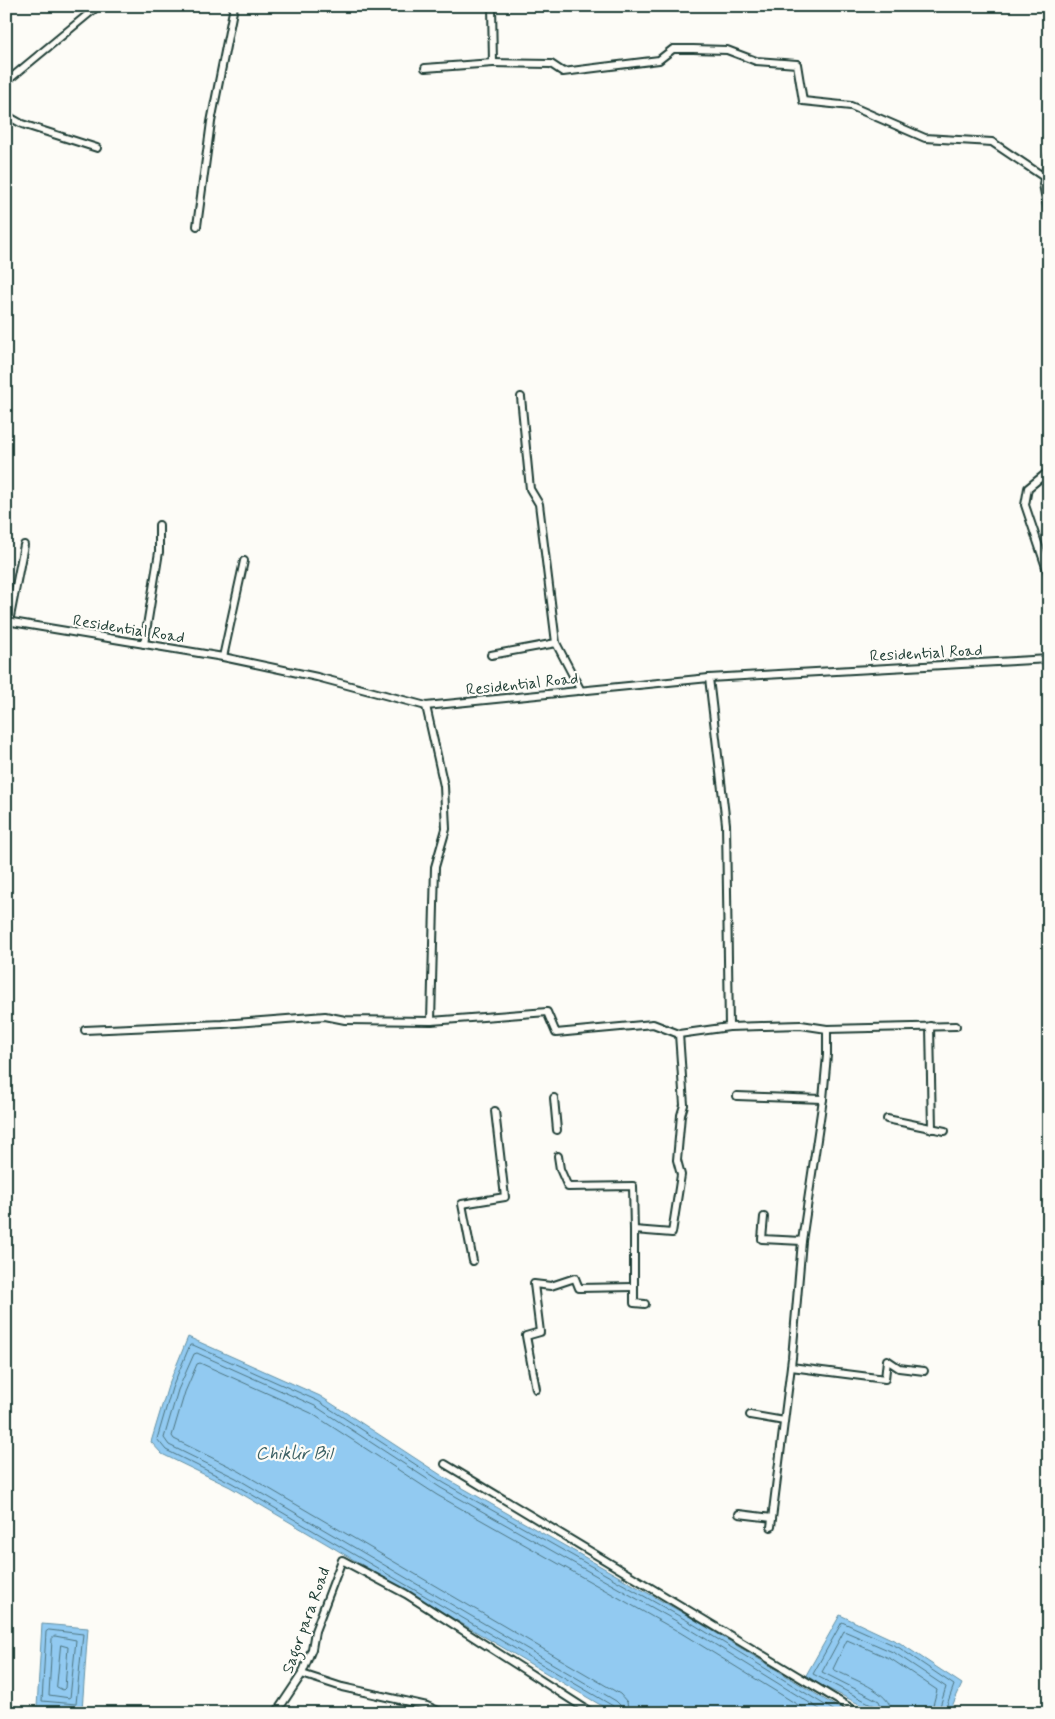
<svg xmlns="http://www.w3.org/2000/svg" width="1055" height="1719" font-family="Mynerve,sans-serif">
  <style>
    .water { fill: #92caf1; stroke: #6492a5 }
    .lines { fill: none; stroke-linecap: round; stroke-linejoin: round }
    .shore { stroke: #4d7580; stroke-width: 1 }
    .street-casing { stroke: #1f3d34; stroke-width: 10 }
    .street { stroke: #fdfcf7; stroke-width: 6 }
    .labels { text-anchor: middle; stroke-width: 4.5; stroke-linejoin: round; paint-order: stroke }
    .street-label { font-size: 16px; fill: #1f3d34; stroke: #fdfcf7 }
    .water-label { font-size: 18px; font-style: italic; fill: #3c6063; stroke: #fdfcf7 }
  </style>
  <rect width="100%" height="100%" fill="#fdfcf7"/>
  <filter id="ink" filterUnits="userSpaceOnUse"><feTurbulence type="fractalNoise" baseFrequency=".02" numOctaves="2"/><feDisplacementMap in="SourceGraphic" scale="10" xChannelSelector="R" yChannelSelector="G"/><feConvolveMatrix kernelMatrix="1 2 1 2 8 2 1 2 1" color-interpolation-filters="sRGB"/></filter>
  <g filter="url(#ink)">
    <!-- water -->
    <g class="water">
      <path d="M 188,1337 L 320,1396 L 447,1479 L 690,1617 L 847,1713 L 614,1713 L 230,1487 L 162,1454 L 151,1442 L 168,1386 Z"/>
      <path d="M 840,1615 L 900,1643 L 962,1684 L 949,1713 L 877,1713 L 805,1677 Z"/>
      <path d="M 42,1624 L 88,1628 L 82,1710 L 37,1707 Z"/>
    </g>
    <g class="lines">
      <!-- shore -->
      <g class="shore">
        <path d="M 49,1630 L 83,1634 L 76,1704 L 42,1701 L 46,1632 Z"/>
        <path d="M 55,1636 L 76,1640 L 70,1698 L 49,1695 L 52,1639 Z"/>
        <path d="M 61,1645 L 68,1647 L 65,1688 L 63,1690 L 57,1687 Z"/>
        <path d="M 616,1713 L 613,1706 L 232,1483 L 166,1450 L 157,1439 L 172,1388 L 190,1345 L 193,1345 L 318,1401 L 444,1483 L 688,1621 L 838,1713"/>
        <path d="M 622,1713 L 620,1705 L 616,1701 L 236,1478 L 169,1445 L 164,1438 L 178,1390 L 194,1354 L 197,1353 L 315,1406 L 441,1488 L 685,1626 L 826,1713"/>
        <path d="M 629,1713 L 627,1702 L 620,1694 L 239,1471 L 174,1439 L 172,1436 L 185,1392 L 197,1364 L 200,1363 L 311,1413 L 437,1495 L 681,1633 L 811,1713"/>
        <path d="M 878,1713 L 875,1706 L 813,1674 L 842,1622 L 898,1647 L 954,1685 L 944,1713"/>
        <path d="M 884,1713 L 879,1701 L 822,1672 L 844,1631 L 895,1653 L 946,1687 L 938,1713"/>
        <path d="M 892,1713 C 891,1690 850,1679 833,1669 L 847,1640 L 891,1659 L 937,1690 L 931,1713"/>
      </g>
      <!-- street casing -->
      <g class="street-casing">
        <g id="street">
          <path d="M 493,63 L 551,64 L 563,72 L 659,60 L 673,49 L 693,49 L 727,50 L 756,61 L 797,64 L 803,101 L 851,106 L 925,138 L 992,142 L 1044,177"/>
          <path d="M 425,68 L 493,63 L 492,6"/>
          <path d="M 6,82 L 98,6"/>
          <path d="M 6,115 L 22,124 L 97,148"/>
          <path d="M 1049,155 L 1043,184 L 1049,217"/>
          <path d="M 197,226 L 211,122 L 234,6"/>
          <path d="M 521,397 L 530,489 L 539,504 L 556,643 L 581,691"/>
          <path d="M 1049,471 L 1028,488 L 1025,505 L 1049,576"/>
          <path d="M 6,621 L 223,657 L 317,677 L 426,706 L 709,678 L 1049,659"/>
          <path d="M 9,622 L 24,545"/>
          <path d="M 144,644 L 159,552 L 159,525"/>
          <path d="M 491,655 L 556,643"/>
          <path d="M 223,657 L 244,561"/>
          <path d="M 709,678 L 726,824 L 729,1027 L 801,1025 L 827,1029 L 827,1055 L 823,1099 L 802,1241 L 792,1358 L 771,1527"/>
          <path d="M 426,706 L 444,786 L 446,829 L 435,867 L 431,1021"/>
          <path d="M 930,1026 L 932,1129"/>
          <path d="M 827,1029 L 956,1026"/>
          <path d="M 85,1030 L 222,1024 L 325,1016 L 345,1020 L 431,1021 L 547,1012 L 556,1033 L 653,1024 L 679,1034 L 729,1027"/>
          <path d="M 737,1096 L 823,1099"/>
          <path d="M 554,1098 L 557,1130"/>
          <path d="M 887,1119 L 945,1131"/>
          <path d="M 558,1156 L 560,1169 L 568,1187 L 633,1186 L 634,1230"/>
          <path d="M 764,1217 L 762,1239 L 802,1241"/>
          <path d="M 473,1261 L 462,1204 L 505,1197 L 495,1111"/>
          <path d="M 645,1304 L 634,1303 L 634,1230 L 672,1233 L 681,1175 L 677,1160 L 681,1115 L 684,1105 L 679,1034"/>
          <path d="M 791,1367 L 885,1379 L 887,1360 L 899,1368 L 924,1371"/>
          <path d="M 536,1389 L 526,1336 L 540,1332 L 534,1284 L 551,1286 L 575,1278 L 579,1288 L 634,1287"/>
          <path d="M 750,1415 L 784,1421"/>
          <path d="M 445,1464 L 859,1713"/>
          <path d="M 739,1514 L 772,1518"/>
          <path d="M 302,1674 L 342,1687 L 427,1706 L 443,1713"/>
          <path d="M 276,1713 L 302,1674 L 312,1649 L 315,1631 L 342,1560 L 406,1594 L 592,1713"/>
        </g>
      </g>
      <!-- street -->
      <use href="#street" class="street"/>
    </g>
  </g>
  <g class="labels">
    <!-- street labels -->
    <g class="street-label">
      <text transform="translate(129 628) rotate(9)" y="6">Residential Road</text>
      <text transform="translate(926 652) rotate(-3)" y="6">Residential Road</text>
      <text transform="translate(522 683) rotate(-6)" y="6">Residential Road</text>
      <text transform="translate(305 1620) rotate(-70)" y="6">Sagor para Road</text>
    </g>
    <!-- water labels -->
    <g class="water-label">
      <text x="294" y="1459">Chiklir Bil</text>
    </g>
  </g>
  <!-- margin -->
  <rect width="1055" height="1719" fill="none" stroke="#fdfcf7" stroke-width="25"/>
  <rect x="12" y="12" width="1030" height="1694" fill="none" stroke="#1f3d34" stroke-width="2" filter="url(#ink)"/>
</svg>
